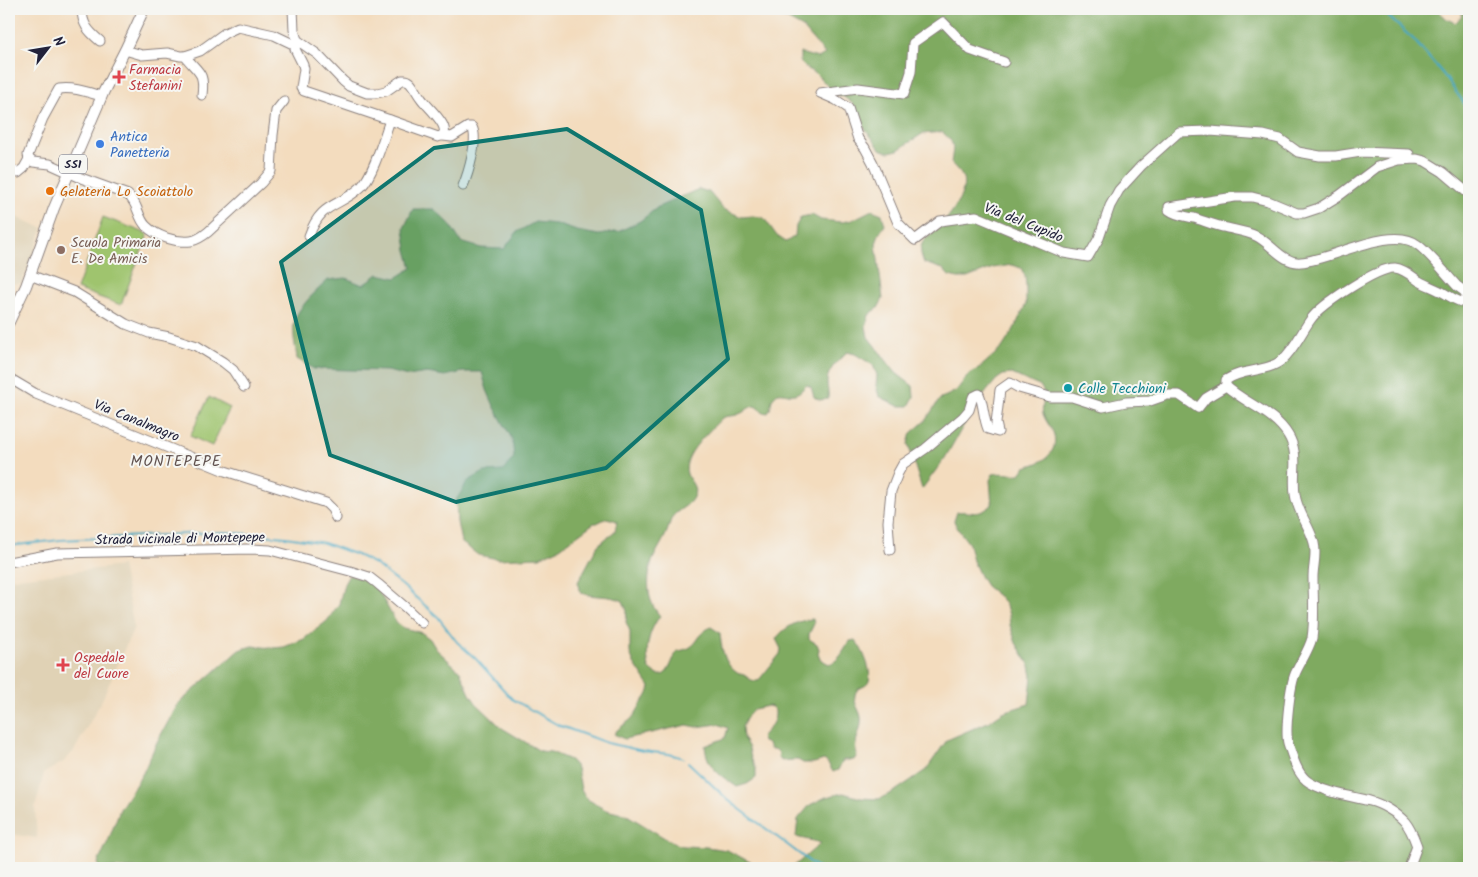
<svg xmlns="http://www.w3.org/2000/svg" width="1478" height="877" font-family="Kalam,sans-serif">
  <style>
    .built { fill: #e0d2b5 }
    .green { fill: #9fc46e; stroke: #607354 }
    .forest { fill: #7faa61; stroke: #50664e }
    .lines { fill: none; stroke-linecap: round; stroke-linejoin: round }
    .stream { stroke: #44a9c4; stroke-width: 2 }
    .minor-casing { stroke: #8a7f7c; stroke-width: 11 }
    .major-casing { stroke: #8a7f7c; stroke-width: 12 }
    .minor { stroke: #fff; stroke-width: 9 }
    .major { stroke: #fff; stroke-width: 10 }
    .marked { fill: #0f766e; fill-opacity: 0.2; stroke: #0f766e; stroke-width: 4; stroke-linejoin: round }
    .health-dot { fill: #e0444e; stroke: #f6f6f2; stroke-width: 2 }
    .shop-dot { fill: #3f7fe0; stroke: #f6f6f2; stroke-width: 2 }
    .food-dot { fill: #e8710a; stroke: #f6f6f2; stroke-width: 2 }
    .education-dot { fill: #8d6e63; stroke: #f6f6f2; stroke-width: 2 }
    .culture-dot { fill: #0f9aa8; stroke: #f6f6f2; stroke-width: 2 }
    .labels { text-anchor: middle; stroke-width: 4; stroke-linejoin: round; paint-order: stroke }
    .shield { fill: #f6f6f2; stroke: #626272; stroke-width: 1 }
    .shield-label { font-size: 12px; font-weight: bold; fill: #22223b }
    .health-label { font-size: 14px; fill: #be3a42; stroke: #f6f6f2; text-anchor: start }
    .shop-label { font-size: 14px; fill: #366cbe; stroke: #f6f6f2; text-anchor: start }
    .food-label { font-size: 14px; fill: #c56008; stroke: #f6f6f2; text-anchor: start }
    .street-label { font-size: 14px; fill: #22223b; stroke: #f6f6f2 }
    .education-label { font-size: 14px; fill: #785e54; stroke: #f6f6f2; text-anchor: start }
    .culture-label { font-size: 14px; fill: #0d838f; stroke: #f6f6f2; text-anchor: start }
    .neighbourhood-label { font-size: 15px; letter-spacing: 1px; fill: #625350; stroke: #f6f6f2 }
  </style>
  <rect width="100%" height="100%" fill="#f6f6f2"/>
  <filter id="ink" filterUnits="userSpaceOnUse"><feTurbulence type="fractalNoise" baseFrequency=".02" numOctaves="2"/><feDisplacementMap in="SourceGraphic" scale="10" xChannelSelector="R" yChannelSelector="G"/><feConvolveMatrix kernelMatrix="1 2 1 2 8 2 1 2 1" color-interpolation-filters="sRGB"/></filter>
  <filter id="wash" filterUnits="userSpaceOnUse"><feTurbulence type="fractalNoise" baseFrequency=".0096" numOctaves="4" result="noise"/><feDisplacementMap in="SourceGraphic" scale="20" xChannelSelector="R" yChannelSelector="G"/><feGaussianBlur stdDeviation="1.12" result="paint"/><feColorMatrix in="noise" values="0 0 0 0 0 0 0 0 0 0 0 0 0 0 0 0 0 1.4 0 .05"/><feComposite in="paint" operator="in"/></filter>
  <g filter="url(#wash)">
    <rect width="100%" height="100%" fill="#f3dcbe"/>
    <!-- built -->
    <g class="built">
      <path d="M 9,214 L 43,228 L 22,283 L 9,284 Z"/>
      <path d="M 122,566 L 134,627 L 101,702 L 74,751 L 62,763 L 44,773 L 35,808 L 37,838 L 9,834 L 9,579 Z"/>
    </g>
    <!-- green -->
    <g class="green">
      <path d="M 103,217 L 148,234 L 121,305 L 77,289 Z"/>
      <path d="M 209,397 L 230,408 L 212,446 L 190,436 Z"/>
    </g>
    <!-- forest -->
    <g class="forest">
      <path d="M 770,9 L 1436,9 L 1447,19 L 1455,23 L 1462,16 L 1462,9 L 1469,9 L 1469,868 L 792,868 L 821,843 L 796,837 L 798,819 L 810,805 L 826,797 L 843,793 L 861,798 L 879,799 L 895,791 L 926,770 L 947,740 L 988,722 L 1003,712 L 1029,704 L 1032,676 L 1030,666 L 1016,643 L 1010,625 L 1009,615 L 1006,606 L 1001,598 L 986,586 L 981,578 L 973,561 L 969,544 L 958,529 L 954,521 L 957,512 C 974,510 976,518 992,505 L 990,480 L 993,474 C 1002,472 1010,475 1020,474 L 1025,467 C 1043,463 1060,453 1053,432 C 1050,426 1045,420 1043,414 C 1041,407 1045,401 1044,394 C 1044,392 1042,389 1041,387 L 1012,374 L 1003,375 L 996,380 L 974,407 L 945,458 L 922,489 L 908,444 L 911,433 L 925,421 L 940,399 L 956,391 L 969,374 L 977,370 L 1002,348 L 1014,329 L 1026,304 L 1026,285 L 1025,276 L 1021,268 L 1012,265 L 993,268 L 967,278 L 958,278 L 949,276 L 943,269 L 924,263 C 922,257 919,251 922,244 C 925,237 931,236 936,231 C 947,220 970,192 962,176 C 960,171 954,167 951,163 C 953,147 956,143 942,132 L 922,134 L 898,150 L 889,152 L 880,149 L 864,127 L 852,103 L 844,97 L 836,94 L 815,73 L 807,69 L 800,62 L 800,53 L 818,58 L 825,54 L 803,28 L 779,15 Z"/>
      <path d="M 699,189 L 709,192 L 723,209 L 742,217 L 753,216 L 764,218 L 777,236 L 786,242 L 795,236 L 796,226 L 801,217 L 812,215 L 821,220 L 842,222 L 852,220 L 872,210 L 882,214 L 885,225 L 879,234 L 876,244 L 883,299 L 878,308 L 869,315 L 866,326 L 868,337 L 896,373 L 913,386 L 914,397 L 909,406 L 898,406 L 879,396 L 876,386 L 877,375 L 873,365 L 855,354 L 847,352 C 839,360 827,370 827,382 C 827,388 829,393 828,399 L 819,400 L 814,397 L 811,387 L 807,385 C 803,388 800,393 795,394 C 786,396 779,388 773,398 C 770,403 772,408 768,413 L 763,412 L 755,406 C 747,407 746,412 739,414 C 734,417 727,415 722,418 C 710,431 681,455 687,474 C 690,482 697,486 694,495 C 690,506 680,508 673,516 C 669,522 669,528 666,534 C 662,544 654,554 651,565 C 648,575 647,593 652,603 C 653,607 657,612 660,616 C 648,632 645,649 649,668 C 667,688 671,661 677,651 C 700,649 695,634 711,627 L 720,633 C 721,646 724,664 736,672 C 738,674 741,674 744,675 C 749,678 750,681 758,681 L 780,654 L 781,649 L 776,639 C 784,627 799,620 813,619 L 814,624 L 809,634 L 809,639 L 817,644 L 819,649 L 818,654 L 820,659 L 829,664 C 840,661 844,649 850,641 L 855,640 C 862,647 874,674 868,683 C 865,688 856,687 855,695 C 853,703 860,710 861,717 C 862,728 857,734 856,744 C 855,747 856,752 857,755 L 854,760 L 843,760 L 838,770 L 833,772 L 828,763 L 824,760 L 814,763 L 803,763 L 798,760 L 793,760 L 782,761 L 778,758 L 779,753 L 775,749 L 770,749 L 768,744 L 763,742 L 761,737 C 768,729 776,723 775,711 L 772,707 L 768,706 L 754,709 L 747,717 L 742,727 L 743,738 L 749,748 L 751,758 L 756,768 L 756,778 L 747,784 L 737,787 C 720,775 707,768 705,746 L 725,738 L 728,728 L 718,724 L 697,727 L 687,725 L 624,739 L 614,734 C 618,728 623,726 629,721 C 635,716 637,711 641,704 C 646,697 648,696 650,687 L 634,663 L 630,653 L 630,631 L 626,622 L 627,611 L 623,601 C 609,594 595,598 581,593 L 578,582 L 598,545 L 615,531 L 617,521 L 607,518 L 597,523 L 594,523 L 560,548 L 540,557 L 498,559 L 478,555 L 461,542 L 457,522 L 456,500 L 468,481 L 484,472 L 503,471 L 514,457 L 512,439 L 494,406 L 487,390 L 482,372 L 463,372 L 445,376 L 427,373 L 408,376 L 387,371 L 314,369 L 297,359 C 296,348 292,335 294,323 C 297,307 317,291 328,280 L 346,278 L 363,285 L 378,274 L 396,278 L 412,268 L 407,250 L 404,228 L 413,209 L 434,209 L 449,223 L 461,242 L 481,248 L 504,249 L 517,232 L 535,222 L 556,224 L 577,231 L 599,235 L 620,231 L 640,221 L 658,207 Z"/>
      <path d="M 349,575 L 371,582 L 378,590 L 394,619 L 401,627 L 422,633 L 430,639 L 436,649 L 460,671 L 470,694 L 476,703 L 502,728 L 540,751 L 551,752 L 570,760 L 577,768 L 581,789 L 587,799 L 606,810 L 627,815 L 673,843 L 684,846 L 706,847 L 727,850 L 756,865 L 778,865 L 781,868 L 100,868 L 98,863 L 109,839 L 120,809 L 143,773 L 157,742 L 178,704 L 239,650 L 252,646 L 273,648 L 284,647 L 304,639 L 327,621 L 339,604 L 344,584 Z"/>
    </g>
    <g class="lines">
      <!-- stream -->
      <g class="stream">
        <path d="M 1380,9 L 1414,40 L 1443,74 L 1469,110"/>
        <path d="M 9,546 L 60,540 L 225,532 L 286,537 L 324,543 L 357,555 L 375,564 L 403,586 L 438,617 L 457,642 L 476,659 L 512,699 L 558,725 L 607,743 L 643,751 L 669,754 L 683,758"/>
        <path d="M 688,762 L 728,800 L 818,868"/>
      </g>
    </g>
  </g>
  <g filter="url(#ink)">
    <g class="lines">
      <!-- minor casing -->
      <g class="minor-casing">
        <g id="minor">
          <path d="M 82,9 C 82,24 88,31 100,41"/>
          <path d="M 293,9 L 294,30 L 297,40 L 295,49 L 303,65 L 304,69 L 301,88 L 304,91 L 390,120"/>
          <path d="M 297,40 L 317,54 L 343,81 L 349,86 L 367,93 L 377,93 L 386,91 L 402,80 C 406,80 407,79 410,82 C 414,86 417,93 421,98 C 425,105 458,132 438,137 L 390,120 C 384,137 373,176 361,187 C 339,208 321,201 309,236"/>
          <path d="M 125,50 L 142,55 L 167,53 L 181,56 L 185,56 L 200,51 L 225,33 L 238,27 L 274,35 L 295,45"/>
          <path d="M 185,56 C 198,73 205,71 202,95"/>
          <path d="M 1004,62 L 970,50 L 943,22 L 913,43 L 911,72 L 904,94 L 858,88 L 820,93 L 836,100 L 848,108 L 858,139 L 865,148 L 873,163 L 898,223 L 915,240 L 940,221 L 976,216 L 1064,253 L 1088,257 L 1099,238 L 1110,206 L 1119,190 L 1141,166 L 1179,132 L 1210,131 L 1263,135 L 1280,139 L 1298,152 L 1320,156 L 1336,156 L 1361,152 L 1409,154"/>
          <path d="M 443,136 L 452,137 L 468,127 L 472,127 C 479,139 468,174 463,186"/>
          <path d="M 29,159 L 33,162 L 50,164 L 81,178 L 128,195 C 139,204 137,217 146,226 C 156,236 176,243 191,241 C 198,240 203,236 208,232 L 261,183 L 271,171 L 273,135 L 276,111 L 284,101"/>
          <path d="M 9,168 L 18,173 L 24,168 L 29,159 L 28,155 L 43,118 L 59,89 C 74,87 87,92 101,96"/>
          <path d="M 30,275 L 74,292 L 126,324 L 149,333 L 169,337 L 197,346 L 223,362 L 233,370 L 244,387"/>
          <path d="M 9,378 L 36,394 L 225,471 L 326,503 L 332,509 L 336,518"/>
          <path d="M 890,550 L 888,522 L 891,491 L 898,473 L 903,464 L 925,449 L 963,417 L 969,410 L 973,397 L 979,394 C 984,405 983,417 988,429 L 998,432 L 996,423 L 1000,390 L 1010,383 L 1019,388 L 1050,397 L 1072,397 L 1103,407 L 1126,402 L 1150,401 L 1167,395 L 1179,395 L 1198,408 L 1206,398 L 1226,386"/>
          <path d="M 9,562 L 57,553 L 251,549 L 270,550 L 350,571 L 369,577 L 378,584 L 405,607 L 422,623"/>
          <path d="M 1409,868 L 1417,846 C 1414,838 1411,829 1405,822 C 1397,813 1382,804 1370,801 C 1355,797 1340,795 1326,790 C 1319,787 1312,785 1306,780 C 1296,771 1292,755 1288,743 C 1285,731 1290,683 1296,672 C 1301,661 1309,650 1312,638 C 1315,618 1313,597 1313,577 C 1313,566 1317,555 1314,543 C 1310,526 1297,512 1295,494 C 1292,474 1300,454 1288,435 C 1274,412 1246,404 1226,386 L 1226,380 C 1243,368 1266,373 1282,360 C 1294,350 1302,331 1311,319 C 1322,304 1378,267 1395,268 C 1404,269 1412,276 1419,281 C 1426,285 1432,287 1440,291 C 1449,295 1457,303 1467,303 L 1469,299 L 1464,291 L 1457,286 C 1445,273 1431,255 1418,245 C 1392,224 1332,260 1301,262 C 1283,264 1271,243 1256,236 C 1246,231 1234,230 1223,227 C 1213,225 1204,221 1194,218 C 1185,216 1177,216 1169,210 L 1169,207 L 1235,197 L 1252,197 L 1268,201 L 1297,213 L 1304,213 L 1319,208 L 1340,195 L 1377,167 L 1399,160 L 1417,159 L 1425,161 L 1443,172 L 1469,194"/>
        </g>
      </g>
      <!-- major casing -->
      <g class="major-casing">
        <path id="major" d="M 9,322 L 26,286 L 54,208 L 104,91 L 125,50 L 144,9"/>
      </g>
      <!-- minor -->
      <use href="#minor" class="minor"/>
      <!-- major -->
      <use href="#major" class="major"/>
    </g>
  </g>
  <!-- marked area -->
  <path class="marked" d="M 567,129 L 701,210 L 728,359 L 606,468 L 456,502 L 330,455 L 281,262 L 434,148 Z"/>
  <!-- markers -->
  <g class="health-dot">
    <path d="M116.5 69.5h5v5h5v5h-5v5h-5v-5h-5v-5h5z"/>
    <path d="M60.5 657.5h5v5h5v5h-5v5h-5v-5h-5v-5h5z"/>
  </g>
  <circle class="shop-dot" cx="100" cy="144" r="5"/>
  <circle class="food-dot" cx="50" cy="191" r="5"/>
  <circle class="education-dot" cx="61" cy="250" r="5"/>
  <circle class="culture-dot" cx="1068" cy="388" r="5"/>
  <g class="labels">
    <!-- shield labels -->
    <rect class="shield" x="59" y="154.5" width="28" height="19" rx="4"/>
    <g class="shield-label">
      <text x="73" y="168">SS1</text>
    </g>
    <!-- health labels -->
    <g class="health-label">
      <text x="129" y="74">Farmacia<tspan x="129" dy="16">Stefanini</tspan></text>
      <text x="74" y="662">Ospedale<tspan x="74" dy="16">del Cuore</tspan></text>
    </g>
    <!-- shop labels -->
    <g class="shop-label">
      <text x="110" y="141">Antica<tspan x="110" dy="16">Panetteria</tspan></text>
    </g>
    <!-- food labels -->
    <g class="food-label">
      <text x="60" y="196">Gelateria Lo Scoiattolo</text>
    </g>
    <!-- street labels -->
    <g class="street-label">
      <text transform="translate(1024 222) rotate(22)" y="5">Via del Cupido</text>
      <text transform="translate(137 420) rotate(22)" y="5">Via Canalmagro</text>
      <text transform="translate(180 538) rotate(-1)" y="5">Strada vicinale di Montepepe</text>
    </g>
    <!-- education labels -->
    <g class="education-label">
      <text x="71" y="247">Scuola Primaria<tspan x="71" dy="16">E. De Amicis</tspan></text>
    </g>
    <!-- culture labels -->
    <g class="culture-label">
      <text x="1078" y="393">Colle Tecchioni</text>
    </g>
    <!-- neighbourhood labels -->
    <g class="neighbourhood-label">
      <text x="176" y="466">MONTEPEPE</text>
    </g>
  </g>
  <!-- margin -->
  <rect width="1478" height="877" fill="none" stroke="#f6f6f2" stroke-width="30"/>
  <!-- north arrow -->
  <g transform="translate(48 48) rotate(59)" stroke="#f6f6f2" stroke-width="4" paint-order="stroke">
  <path d="M0-4L9 19L0 12L-9 19Z" fill="#22223b"/>
  <text y="-8" font-size="14" font-weight="bold" text-anchor="middle" fill="#22223b">N</text>
  </g>
</svg>
